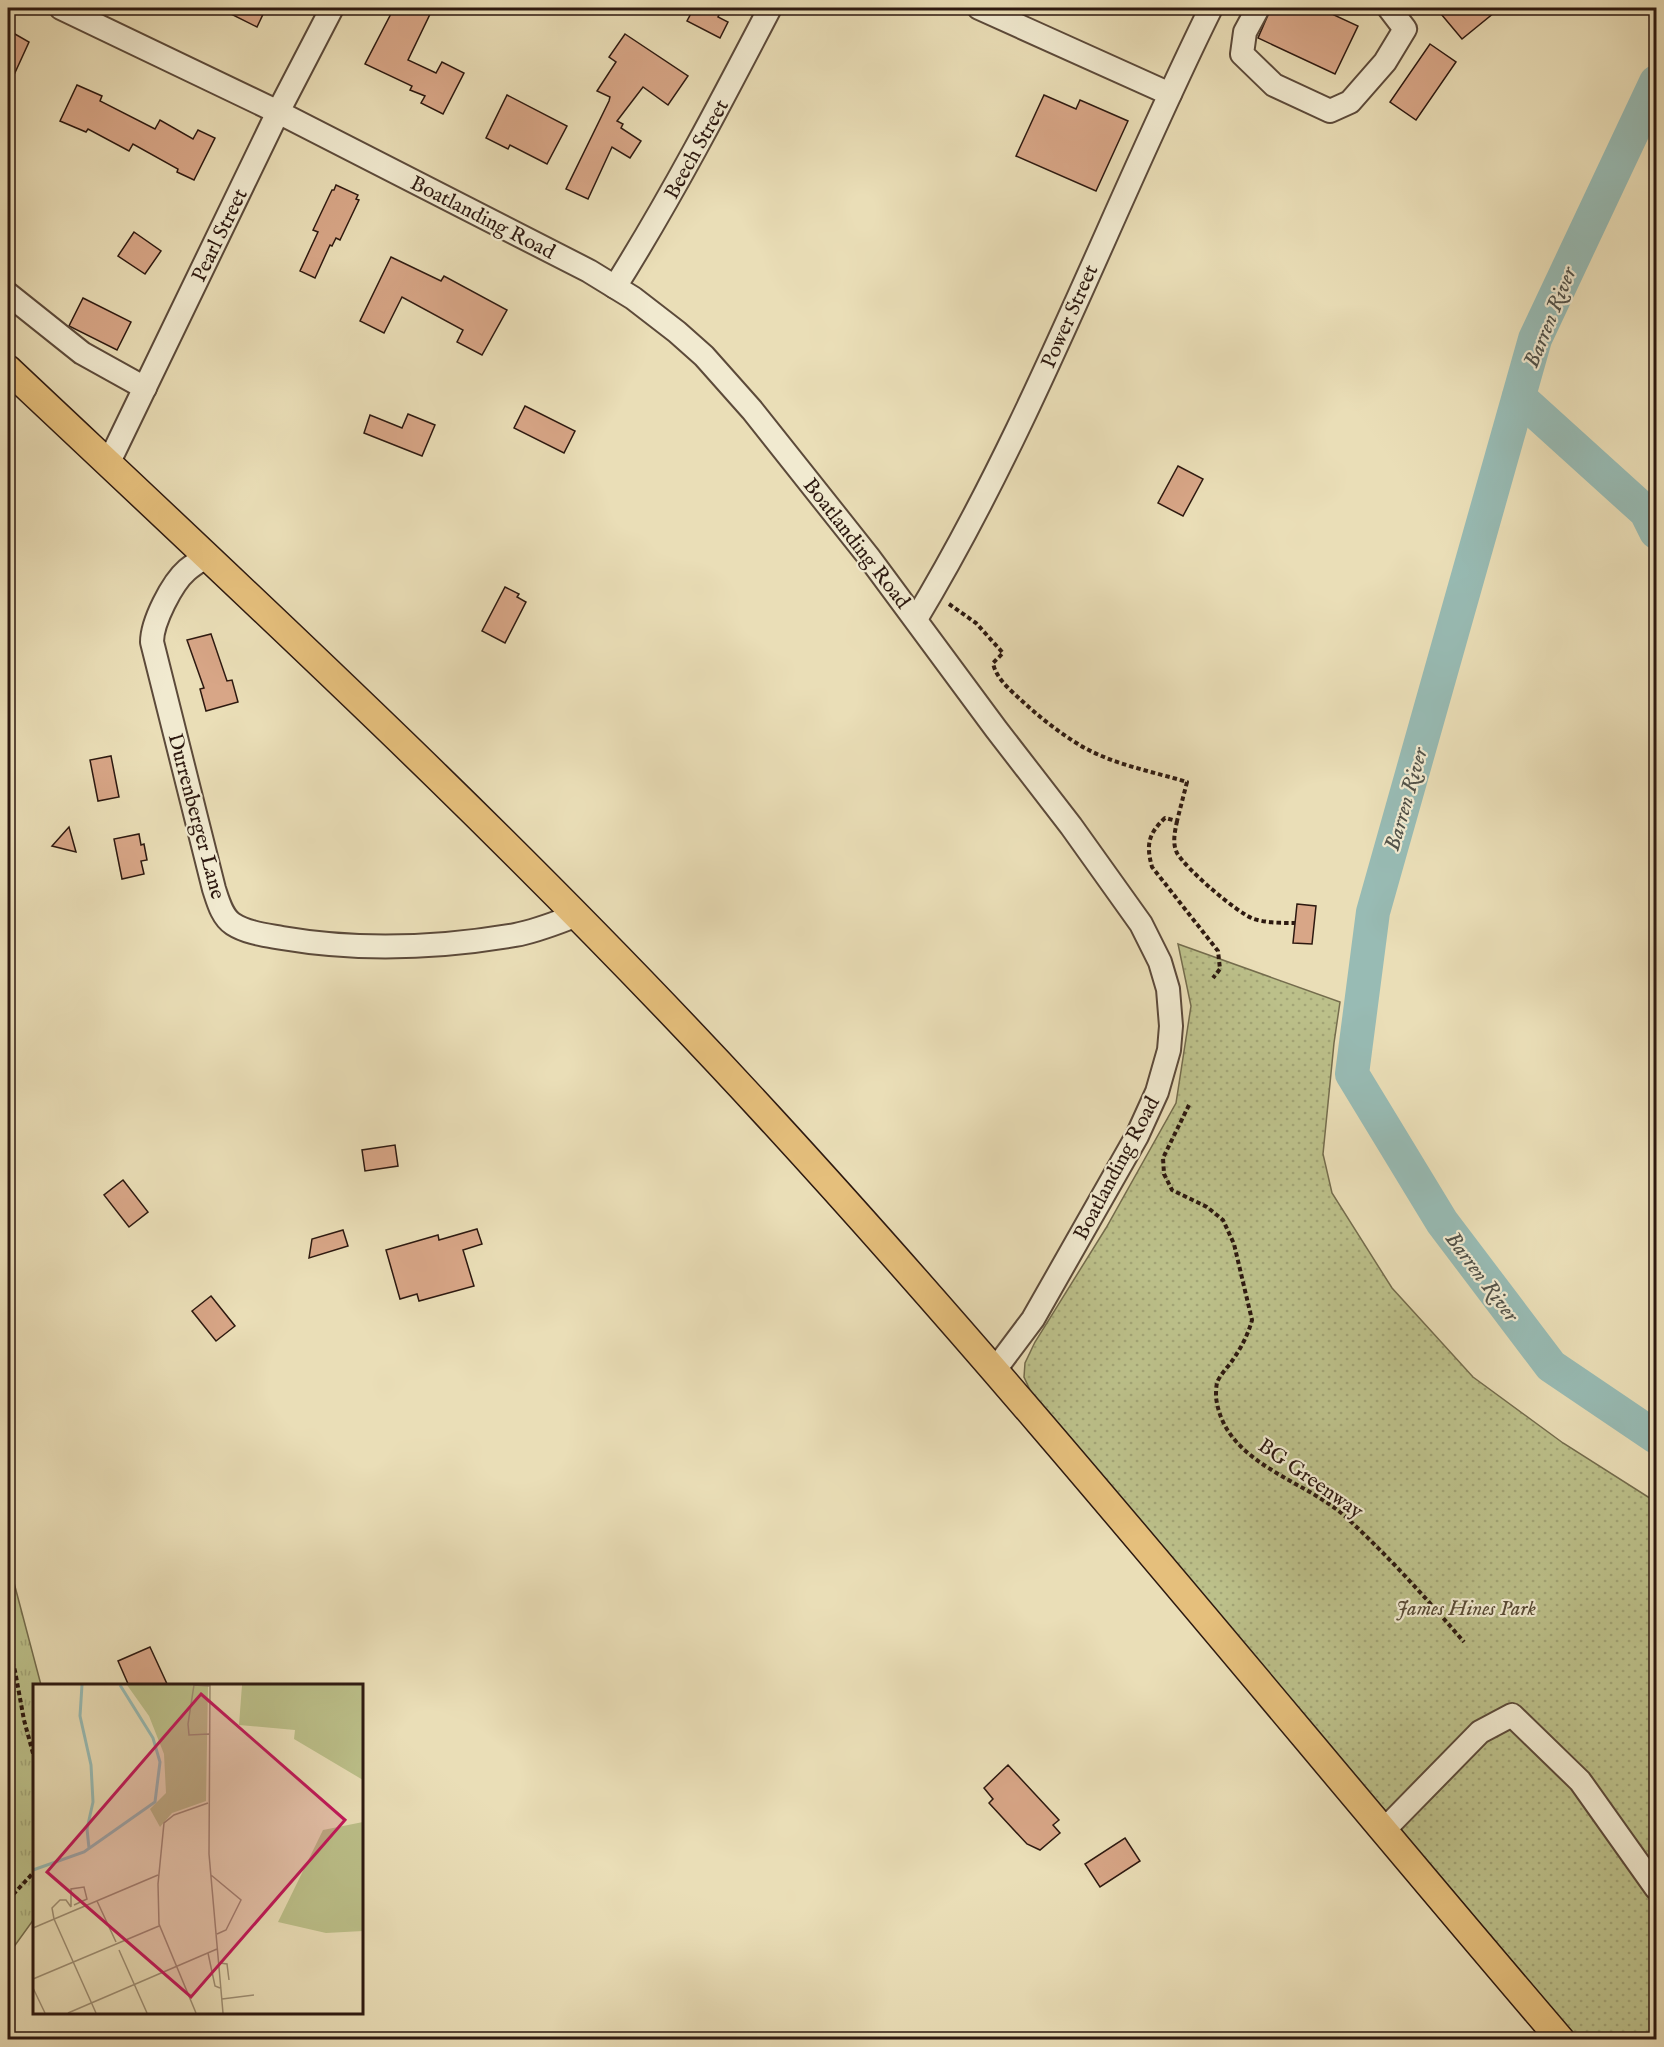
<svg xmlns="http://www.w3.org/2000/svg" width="1664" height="2047" font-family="'IM FELL English',serif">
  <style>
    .grass { fill: url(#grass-tufts); stroke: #746c4d; stroke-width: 1.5 }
    .park { fill: url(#park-dots); stroke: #746c4d; stroke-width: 1.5 }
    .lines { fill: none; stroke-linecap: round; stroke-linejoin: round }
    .river { stroke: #98bbb4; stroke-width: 34 }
    .building { fill: #d8a687; stroke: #2d1910; stroke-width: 1.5 }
    .minor-casing { stroke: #5c4a3a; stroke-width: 26 }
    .major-casing { stroke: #2d1910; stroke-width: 30 }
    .path { stroke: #2d1910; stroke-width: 4; stroke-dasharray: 4.5 3; stroke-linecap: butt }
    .minor { stroke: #f1ead0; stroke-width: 22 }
    .major { stroke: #e5bf7c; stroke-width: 27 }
    .labels { text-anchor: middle; stroke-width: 4.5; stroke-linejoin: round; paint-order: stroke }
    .street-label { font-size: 21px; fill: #2d1910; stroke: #f1ead0 }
    .park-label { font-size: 21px; font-style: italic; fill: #584b35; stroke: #f1ead0 }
    .water-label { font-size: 22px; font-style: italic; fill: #525249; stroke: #f1ead0 }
    .inset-river { fill: none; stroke: #98bbb4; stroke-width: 3 }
    .inset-road { fill: none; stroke: #9e8f74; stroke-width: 1.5 }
    .view { fill: #c2185b; fill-opacity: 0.15; stroke: #c2185b; stroke-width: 3 }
    .inset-edge { fill: none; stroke: #2d1910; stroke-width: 3 }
  </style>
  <defs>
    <pattern id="grass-tufts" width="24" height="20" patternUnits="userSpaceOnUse" patternTransform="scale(1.5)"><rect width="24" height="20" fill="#bcc08a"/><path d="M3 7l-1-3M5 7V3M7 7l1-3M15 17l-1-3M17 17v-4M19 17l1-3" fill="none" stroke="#a2a476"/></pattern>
    <pattern id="park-dots" width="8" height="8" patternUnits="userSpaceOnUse" patternTransform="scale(1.5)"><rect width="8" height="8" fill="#bcc08a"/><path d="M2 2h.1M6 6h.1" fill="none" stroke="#a2a476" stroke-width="1.8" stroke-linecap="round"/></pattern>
  </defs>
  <rect width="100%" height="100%" fill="#eadeb7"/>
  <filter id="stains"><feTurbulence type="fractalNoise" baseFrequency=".00333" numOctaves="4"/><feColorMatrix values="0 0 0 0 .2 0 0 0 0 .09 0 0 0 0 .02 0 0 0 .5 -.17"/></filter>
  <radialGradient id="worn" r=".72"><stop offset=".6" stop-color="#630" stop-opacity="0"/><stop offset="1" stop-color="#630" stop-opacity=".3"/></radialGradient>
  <!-- grass -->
  <path class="grass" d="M 8,1560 L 41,1685 L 34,1686 L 34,1919 L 8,1955 Z"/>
  <!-- park -->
  <path class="park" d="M 1178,944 L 1340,1002 L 1334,1043 L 1323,1154 L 1332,1193 L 1392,1288 L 1473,1377 L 1563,1443 L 1656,1502 L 1656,2039 L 1578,2039 L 1030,1390 L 1024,1377 L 1025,1363 L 1035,1342 L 1106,1228 L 1176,1103 L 1191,1006 Z"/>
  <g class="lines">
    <!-- river -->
    <g class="river">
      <path d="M 1656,82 L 1535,339 L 1373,912 L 1352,1074 L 1442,1222 L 1551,1366 L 1656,1437"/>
      <path d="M 1519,397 L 1646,512 L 1656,532"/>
    </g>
  </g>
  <!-- building -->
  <g class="building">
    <path d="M 219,8 L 266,8 L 257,27 Z"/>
    <path d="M 394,8 L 433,8 L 408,60 L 436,73 L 442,62 L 464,73 L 443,114 L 421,103 L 425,96 L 410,90 L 412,86 L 365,64 Z"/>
    <path d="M 694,8 L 723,8 L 718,17 L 728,22 L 720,38 L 687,21 Z"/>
    <path d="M 1271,8 L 1319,8 L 1358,26 L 1335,74 L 1258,38 Z"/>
    <path d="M 1436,8 L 1500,8 L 1462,39 Z"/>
    <path d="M 8,30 L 29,42 L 8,88 Z"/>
    <path d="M 625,34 L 688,76 L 668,105 L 643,87 L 617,121 L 623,124 L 621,128 L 641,141 L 630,158 L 612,147 L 588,199 L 566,189 L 609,101 L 610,97 L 597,91 L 616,62 L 609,57 Z"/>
    <path d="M 1430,44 L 1456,62 L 1416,120 L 1390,102 Z"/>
    <path d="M 77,85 L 102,96 L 100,101 L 155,129 L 160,120 L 193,139 L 198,130 L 215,138 L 194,180 L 177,172 L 178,169 L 133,144 L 129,151 L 88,129 L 86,132 L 60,121 Z"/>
    <path d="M 507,95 L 567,126 L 547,164 L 510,145 L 508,149 L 486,138 Z"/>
    <path d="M 1044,95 L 1076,109 L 1080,100 L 1128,121 L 1096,191 L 1016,156 Z"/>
    <path d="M 336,185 L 358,195 L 356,199 L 359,200 L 340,240 L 336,238 L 332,246 L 330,245 L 315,278 L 300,271 L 318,232 L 313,230 L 332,190 L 334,190 Z"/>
    <path d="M 134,232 L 161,251 L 145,274 L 118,256 Z"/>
    <path d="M 391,257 L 441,281 L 444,276 L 507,310 L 482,355 L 457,342 L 463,330 L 402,297 L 384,333 L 360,321 Z"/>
    <path d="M 83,298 L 131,322 L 117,350 L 69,326 Z"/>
    <path d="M 525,406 L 575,431 L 564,453 L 514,428 Z"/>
    <path d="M 408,414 L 435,425 L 422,456 L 364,433 L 370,415 L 402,428 Z"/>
    <path d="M 1178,466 L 1203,479 L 1183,516 L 1158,503 Z"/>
    <path d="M 505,587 L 519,594 L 517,597 L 526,602 L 505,643 L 482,631 Z"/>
    <path d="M 211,634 L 227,681 L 232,680 L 238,702 L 206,711 L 200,689 L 204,688 L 187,640 Z"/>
    <path d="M 111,756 L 119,797 L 98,801 L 90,760 Z"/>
    <path d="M 69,827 L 76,852 L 52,846 Z"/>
    <path d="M 139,834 L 141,845 L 144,844 L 147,860 L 141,861 L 144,874 L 122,879 L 114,839 Z"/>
    <path d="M 1297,904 L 1316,906 L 1312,944 L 1293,943 Z"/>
    <path d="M 395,1145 L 398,1166 L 365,1171 L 362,1150 Z"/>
    <path d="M 123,1180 L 148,1212 L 129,1227 L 104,1195 Z"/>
    <path d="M 477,1229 L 482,1244 L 463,1250 L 474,1286 L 419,1301 L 417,1294 L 400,1299 L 386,1250 L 438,1235 L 439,1240 Z"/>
    <path d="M 343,1230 L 348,1246 L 309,1258 L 312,1239 Z"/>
    <path d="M 211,1296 L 235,1326 L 216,1341 L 192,1311 Z"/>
    <path d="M 150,1647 L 168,1686 L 129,1686 L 118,1661 Z"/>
    <path d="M 1008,1765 L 1059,1820 L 1053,1825 L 1060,1833 L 1040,1850 L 1027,1844 L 989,1803 L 993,1799 L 984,1788 Z"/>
    <path d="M 1125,1838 L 1140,1861 L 1100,1887 L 1085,1864 Z"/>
  </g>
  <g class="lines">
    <!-- minor casing -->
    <g class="minor-casing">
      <g id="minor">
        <path d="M 61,8 L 278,112 L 589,271 L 633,298 L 677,332 L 704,356 L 752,410 L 868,556 L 996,729 L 1071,826 L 1141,924 L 1160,962 L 1168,989 L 1171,1026 L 1169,1050 L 1157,1092 L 1137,1136 L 1033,1319 L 994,1371"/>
        <path d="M 979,8 L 1170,94"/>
        <path d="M 1258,8 L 1245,32 L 1242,54 L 1274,85 L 1330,111 L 1350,102 L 1385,62 L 1405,29 L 1389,8"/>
        <path d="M 615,287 C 672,196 721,102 770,8"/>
        <path d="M 8,294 L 82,353 L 145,388"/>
        <path d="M 108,464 L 278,112 L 332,8"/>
        <path d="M 207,556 C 201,560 193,565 187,570 C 172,583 152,622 152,642 L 214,889 C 218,901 222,917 233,924 C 247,933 266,935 282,938 C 358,951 439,948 515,935 C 537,931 556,923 577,915"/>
        <path d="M 916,619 C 1033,425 1111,210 1211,8"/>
        <path d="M 1384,1830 L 1480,1732 L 1512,1715 L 1580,1781 L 1656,1888"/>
      </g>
    </g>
    <!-- major casing -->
    <g class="major-casing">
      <path id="major" d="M 8,369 C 267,613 528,854 769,1117 C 1043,1415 1297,1732 1561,2040"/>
    </g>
    <!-- path -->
    <g class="path">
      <path d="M 949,604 L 976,623 L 1003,653 L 993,663 C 996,678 1009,689 1020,699 C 1038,716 1057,731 1078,744 C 1110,764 1151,771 1187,782 L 1177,821 L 1165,818 C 1148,834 1146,845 1152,867 L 1218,951 L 1220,969 L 1213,978"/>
      <path d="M 1177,821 C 1175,831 1172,843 1177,853 C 1186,869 1237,913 1254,919 C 1267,923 1282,923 1295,923"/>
      <path d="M 1189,1105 L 1163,1158 L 1164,1174 L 1172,1190 L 1207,1207 L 1223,1220 L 1234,1244 L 1252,1320 C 1248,1335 1241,1348 1232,1361 C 1228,1367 1219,1376 1217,1383 C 1216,1387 1216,1393 1216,1397 C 1224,1465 1306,1479 1348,1519 C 1389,1557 1427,1599 1464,1642"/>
      <path d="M 8,1647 L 15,1671 L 24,1720 L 34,1757"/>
      <path d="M 8,1900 L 34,1872"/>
    </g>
    <!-- minor -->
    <use href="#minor" class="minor"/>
    <!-- major -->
    <use href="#major" class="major"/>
  </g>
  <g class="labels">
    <!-- street labels -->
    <g class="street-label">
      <text transform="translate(696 149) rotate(-61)" y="7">Beech Street</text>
      <text transform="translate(483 217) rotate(27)" y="7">Boatlanding Road</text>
      <text transform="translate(219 235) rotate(-64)" y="7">Pearl Street</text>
      <text transform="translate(1069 316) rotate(-66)" y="7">Power Street</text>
      <text transform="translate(857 543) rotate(52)" y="7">Boatlanding Road</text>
      <text transform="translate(197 816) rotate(75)" y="7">Durrenberger Lane</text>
      <text transform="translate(1116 1168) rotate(-62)" y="7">Boatlanding Road</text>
      <text transform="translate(1311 1478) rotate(35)" y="7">BG Greenway</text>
    </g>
    <!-- park labels -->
    <g class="park-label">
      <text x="1466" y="1615">James Hines Park</text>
    </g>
    <!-- water labels -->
    <g class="water-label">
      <text transform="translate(1549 317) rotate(-68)" y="8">Barren River</text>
      <text transform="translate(1405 799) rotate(-74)" y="8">Barren River</text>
      <text transform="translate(1483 1276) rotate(53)" y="8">Barren River</text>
    </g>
  </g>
  <!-- overview -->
  <g transform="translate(33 1684)">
    <rect width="330" height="330" fill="#eadeb7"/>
    <path d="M 209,1 L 330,1 L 330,96 L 261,55 L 262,46 L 206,41 ZM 330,138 L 330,247 L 293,249 L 245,238 L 290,146 Z" fill="#bcc08a"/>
    <path d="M 94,1 L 175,1 L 173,117 L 139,129 L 127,143 L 117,125 L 133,109 L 131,70 L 116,32 Z" fill="#bcc08a"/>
    <path class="inset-river" d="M 49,1 L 47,32 L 58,81 L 60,118 L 54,145 L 56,164M 0,186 L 51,168 L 122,118 L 127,78 L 120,54 L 87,1"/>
    <path class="inset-road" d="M 177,1 L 176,170 L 190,329M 176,50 L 156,51 L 155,40 L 161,1 L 177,2M 178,191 L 208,216 L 193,246 L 184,250M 64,217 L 83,258M 38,223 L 38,205 L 51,203 L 54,215 L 41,221M 21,235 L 63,329M 21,235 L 19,224 L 27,216 L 33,216 L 38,223M 0,244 L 125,191M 86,266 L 114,329M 175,269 L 182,302 L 187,304M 187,279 L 194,280 L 196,296M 0,295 L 126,242M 0,304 L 12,329M 189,315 L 221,311M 35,329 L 184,265M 163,329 L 126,240 L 125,200 L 131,139 L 141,131 L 175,119"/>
    <path class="view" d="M 168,10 L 312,136 L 158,313 L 14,188 Z"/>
    <rect width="330" height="330" class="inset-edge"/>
  </g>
  <!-- margin -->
  <rect width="1664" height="2047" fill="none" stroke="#eadeb7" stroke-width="30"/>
  <rect x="9" y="9" width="1646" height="2029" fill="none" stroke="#2d1910" stroke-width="3"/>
  <rect x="15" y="15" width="1634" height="2017" fill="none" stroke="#2d1910" stroke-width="1.5"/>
  <rect width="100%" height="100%" filter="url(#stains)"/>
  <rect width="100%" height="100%" fill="url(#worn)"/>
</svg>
